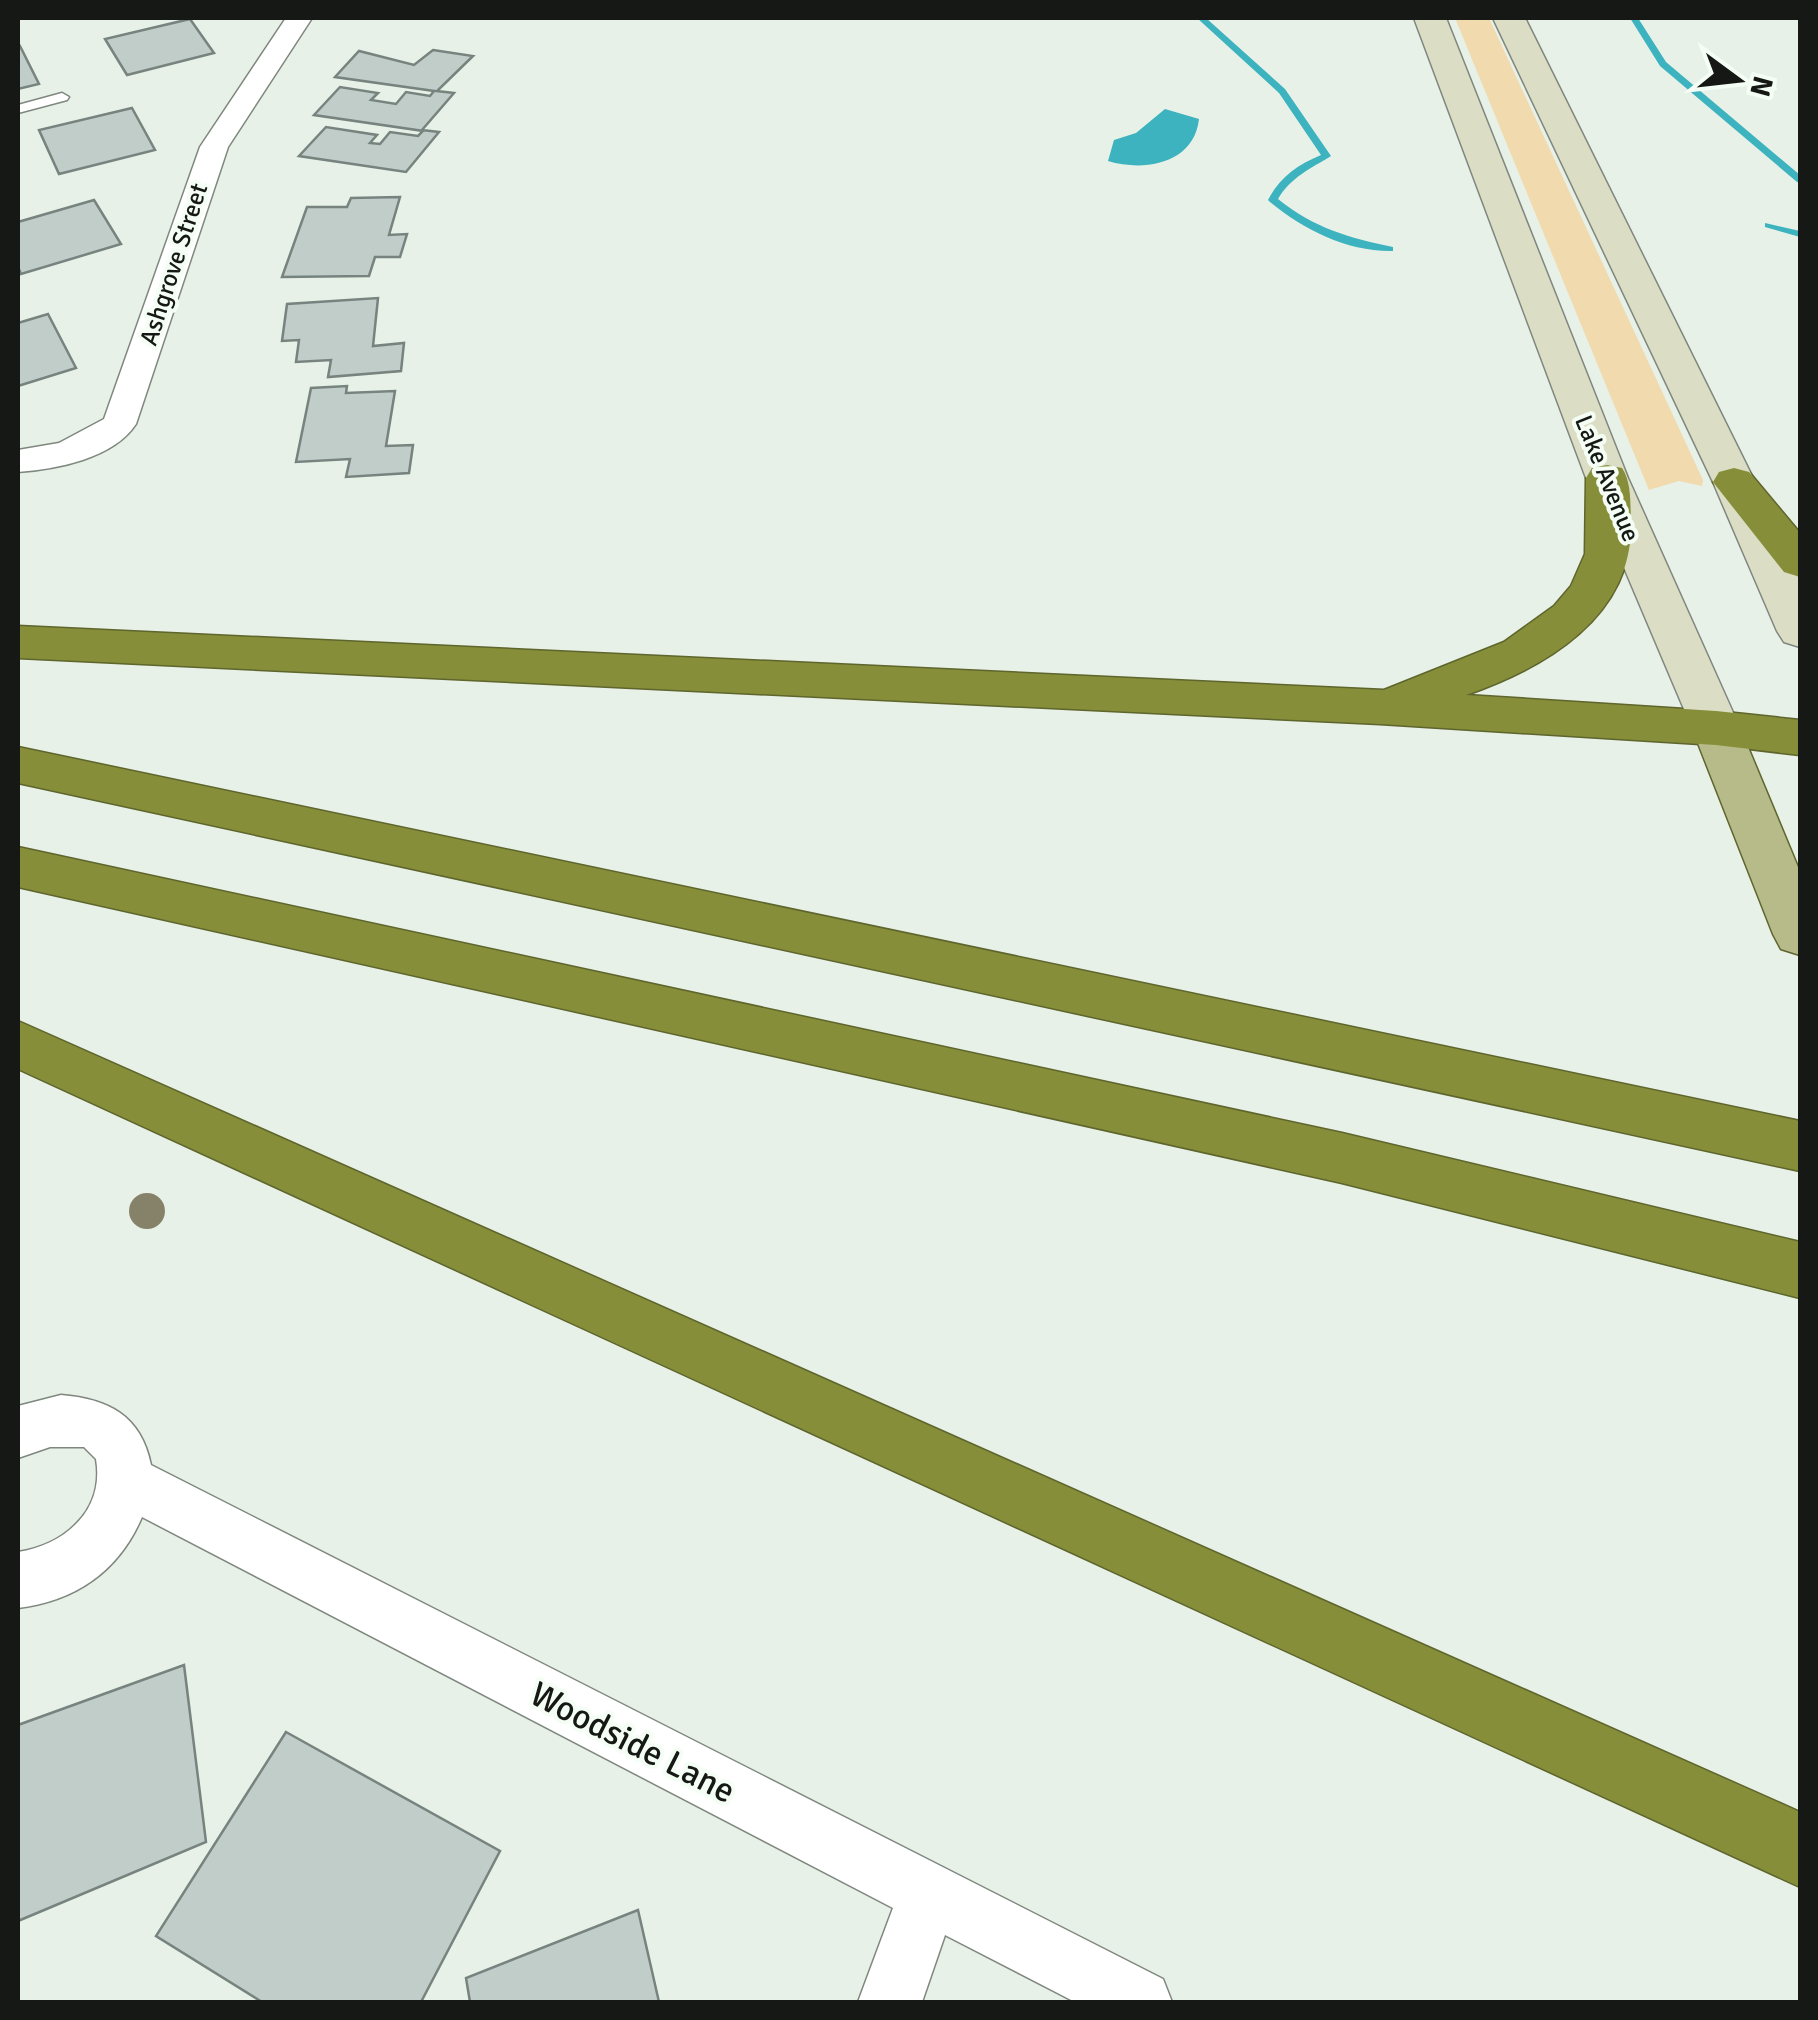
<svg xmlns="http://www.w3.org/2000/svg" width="1818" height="2020" font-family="Signika,sans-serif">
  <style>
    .green { fill: #f0daae }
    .water { fill: #3cb3be }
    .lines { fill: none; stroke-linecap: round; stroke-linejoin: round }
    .stream { fill: #3cb3be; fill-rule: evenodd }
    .building { fill: #c0cdc9; stroke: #76837f; stroke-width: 2.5 }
    .lane-casing { stroke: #7f877f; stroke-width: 3 }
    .street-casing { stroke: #7f877f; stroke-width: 3 }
    .secondary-casing { stroke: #7f877f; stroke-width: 3 }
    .primary-casing { stroke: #5e652d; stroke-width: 3 }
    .highway-casing { stroke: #5e652d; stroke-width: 3 }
    .lane { fill: #fff; fill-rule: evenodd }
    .street { fill: #fff; fill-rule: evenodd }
    .secondary { fill: #dbddc4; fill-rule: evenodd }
    .primary { fill: #b6bb89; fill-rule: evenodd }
    .highway { fill: #868e3a; fill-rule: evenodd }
    .tree { fill: #86826a }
    .labels { text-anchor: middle; stroke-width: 8; stroke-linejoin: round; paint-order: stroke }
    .far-street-label { font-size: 25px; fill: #151815; stroke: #f5fef5 }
    .near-street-label { font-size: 35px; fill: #151815; stroke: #f5fef5 }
  </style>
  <rect width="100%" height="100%" fill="#e8f1e7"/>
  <!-- green -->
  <path class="green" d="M 1455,18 L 1489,18 L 1703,480 L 1702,486 L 1679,481 L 1649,490 Z"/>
  <!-- water -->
  <path class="water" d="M 1165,109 L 1199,119 C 1194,164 1144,172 1108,161 L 1114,140 L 1136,133 Z"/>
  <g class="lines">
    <!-- stream -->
    <g class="stream">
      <path d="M 1197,18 L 1206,18 L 1285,89 L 1331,156 C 1310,169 1291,177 1278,199 C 1314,228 1349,238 1393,247 L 1393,251 C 1348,252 1304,230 1270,202 L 1268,200 C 1280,177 1297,165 1321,155 L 1279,93 Z"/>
      <path d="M 1630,18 L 1638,18 L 1666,62 L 1800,175 L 1800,183 L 1797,182 L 1660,66 Z"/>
      <path d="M 1765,223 L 1800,231 L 1800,237 L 1765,227 Z"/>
    </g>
  </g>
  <!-- building -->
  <g class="building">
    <path d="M 190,19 L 214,53 L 127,75 L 105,39 Z"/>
    <path d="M 20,46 L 39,84 L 18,89 L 18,47 Z"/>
    <path d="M 433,50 L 473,56 L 437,91 L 454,93 L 422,130 L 439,132 L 406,172 L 299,156 L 326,127 L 377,135 L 370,143 L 380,144 L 390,132 L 418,136 L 423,131 L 314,115 L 340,87 L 378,93 L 371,100 L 396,104 L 406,92 L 430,96 L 434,91 L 335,77 L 359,51 L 414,65 Z"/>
    <path d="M 132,108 L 155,150 L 59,174 L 39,130 Z"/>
    <path d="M 400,197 L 389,235 L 407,234 L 400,257 L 375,257 L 369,276 L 282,277 L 307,207 L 347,207 L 351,198 Z"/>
    <path d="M 94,200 L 121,244 L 21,274 L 18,267 L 18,222 Z"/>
    <path d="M 378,298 L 373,346 L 404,343 L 401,371 L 328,377 L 331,360 L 296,362 L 299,340 L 282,341 L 287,304 Z"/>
    <path d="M 48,314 L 76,368 L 18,386 L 18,323 Z"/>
    <path d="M 347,386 L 346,393 L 395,391 L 386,446 L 413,445 L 409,473 L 346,477 L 350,459 L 296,462 L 311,388 Z"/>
    <path d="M 184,1665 L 206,1842 L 18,1921 L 18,1725 Z"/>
    <path d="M 286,1732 L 500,1851 L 421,2002 L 262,2002 L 156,1936 Z"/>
    <path d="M 638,1910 L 659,2002 L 470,2002 L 466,1978 Z"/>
  </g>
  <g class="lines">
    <!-- lane casing -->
    <g class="lane-casing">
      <path id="lane" d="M 62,93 L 69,97 L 67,100 L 18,113 L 18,105 Z"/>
    </g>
    <!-- street casing -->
    <g class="street-casing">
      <g id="street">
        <path d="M 286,18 L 312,18 L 228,147 L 136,424 C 113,459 56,469 18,472 L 18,450 L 59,443 L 104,419 L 200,147 Z"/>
        <path d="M 61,1395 C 108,1399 141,1415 151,1465 L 1163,1979 L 1172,2002 L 1075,2002 L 945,1935 L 922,2002 L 858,2002 L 893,1908 L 142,1517 C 119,1571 76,1601 18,1608 L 18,1552 C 64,1545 105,1511 96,1459 L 84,1447 L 50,1447 L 18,1458 L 18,1406 Z"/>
      </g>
    </g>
    <!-- secondary casing -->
    <g class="secondary-casing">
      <g id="secondary">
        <path d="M 1414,18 L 1446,18 L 1628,478 L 1740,728 L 1733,740 L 1716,745 L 1699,740 L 1692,728 L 1586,478 Z"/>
        <path d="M 1493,18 L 1525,18 L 1755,482 L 1800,581 L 1800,647 L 1784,642 L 1777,631 L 1713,482 Z"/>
      </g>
    </g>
    <!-- primary casing -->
    <g class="primary-casing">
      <path id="primary" d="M 1716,711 L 1733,716 L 1740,728 L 1800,872 L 1800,955 L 1781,949 L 1773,934 L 1692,728 L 1699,716 Z"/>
    </g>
    <!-- highway casing -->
    <g class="highway-casing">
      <g id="highway">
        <path d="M 1607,465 L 1622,468 C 1632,483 1630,504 1631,521 C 1634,617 1544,668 1466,695 L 1716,711 L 1800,720 L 1800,755 L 1716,745 L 1380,724 L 18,658 L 18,626 L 1384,690 L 1504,642 L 1554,606 L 1571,586 L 1585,554 L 1586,478 L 1592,468 Z"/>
        <path d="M 1734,468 L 1749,472 L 1800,533 L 1800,577 L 1784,572 L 1713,482 L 1719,472 Z"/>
        <path d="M 18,747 L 1800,1121 L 1800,1171 L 18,783 Z"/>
        <path d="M 18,847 L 1342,1133 L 1800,1242 L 1800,1298 L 1342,1183 L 18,887 Z"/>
        <path d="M 18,1021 L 1800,1812 L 1800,1887 L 18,1069 Z"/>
      </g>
    </g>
    <!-- lane -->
    <use href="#lane" class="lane"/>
    <!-- street -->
    <use href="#street" class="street"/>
    <!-- secondary -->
    <use href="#secondary" class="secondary"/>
    <!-- primary -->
    <use href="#primary" class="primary"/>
    <!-- highway -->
    <use href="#highway" class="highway"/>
  </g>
  <!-- trees -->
  <circle class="tree" cx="147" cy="1211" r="18"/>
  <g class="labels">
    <!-- far-street labels -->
    <g class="far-street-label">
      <text transform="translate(173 264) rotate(-72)" y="9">Ashgrove Street</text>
      <text transform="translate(1608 478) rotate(68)" y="9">Lake Avenue</text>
    </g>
    <!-- near-street labels -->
    <g class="near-street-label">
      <text transform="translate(633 1742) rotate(27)" y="12">Woodside Lane</text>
    </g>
  </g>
  <!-- border -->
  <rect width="1818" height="2020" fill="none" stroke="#151815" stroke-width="40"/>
  <!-- north arrow -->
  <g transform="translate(1738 80) rotate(105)" stroke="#f5fef5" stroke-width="8" paint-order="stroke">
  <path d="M0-8L18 38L0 25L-18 38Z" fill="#151815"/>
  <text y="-15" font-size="28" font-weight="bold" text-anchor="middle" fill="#151815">N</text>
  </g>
</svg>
